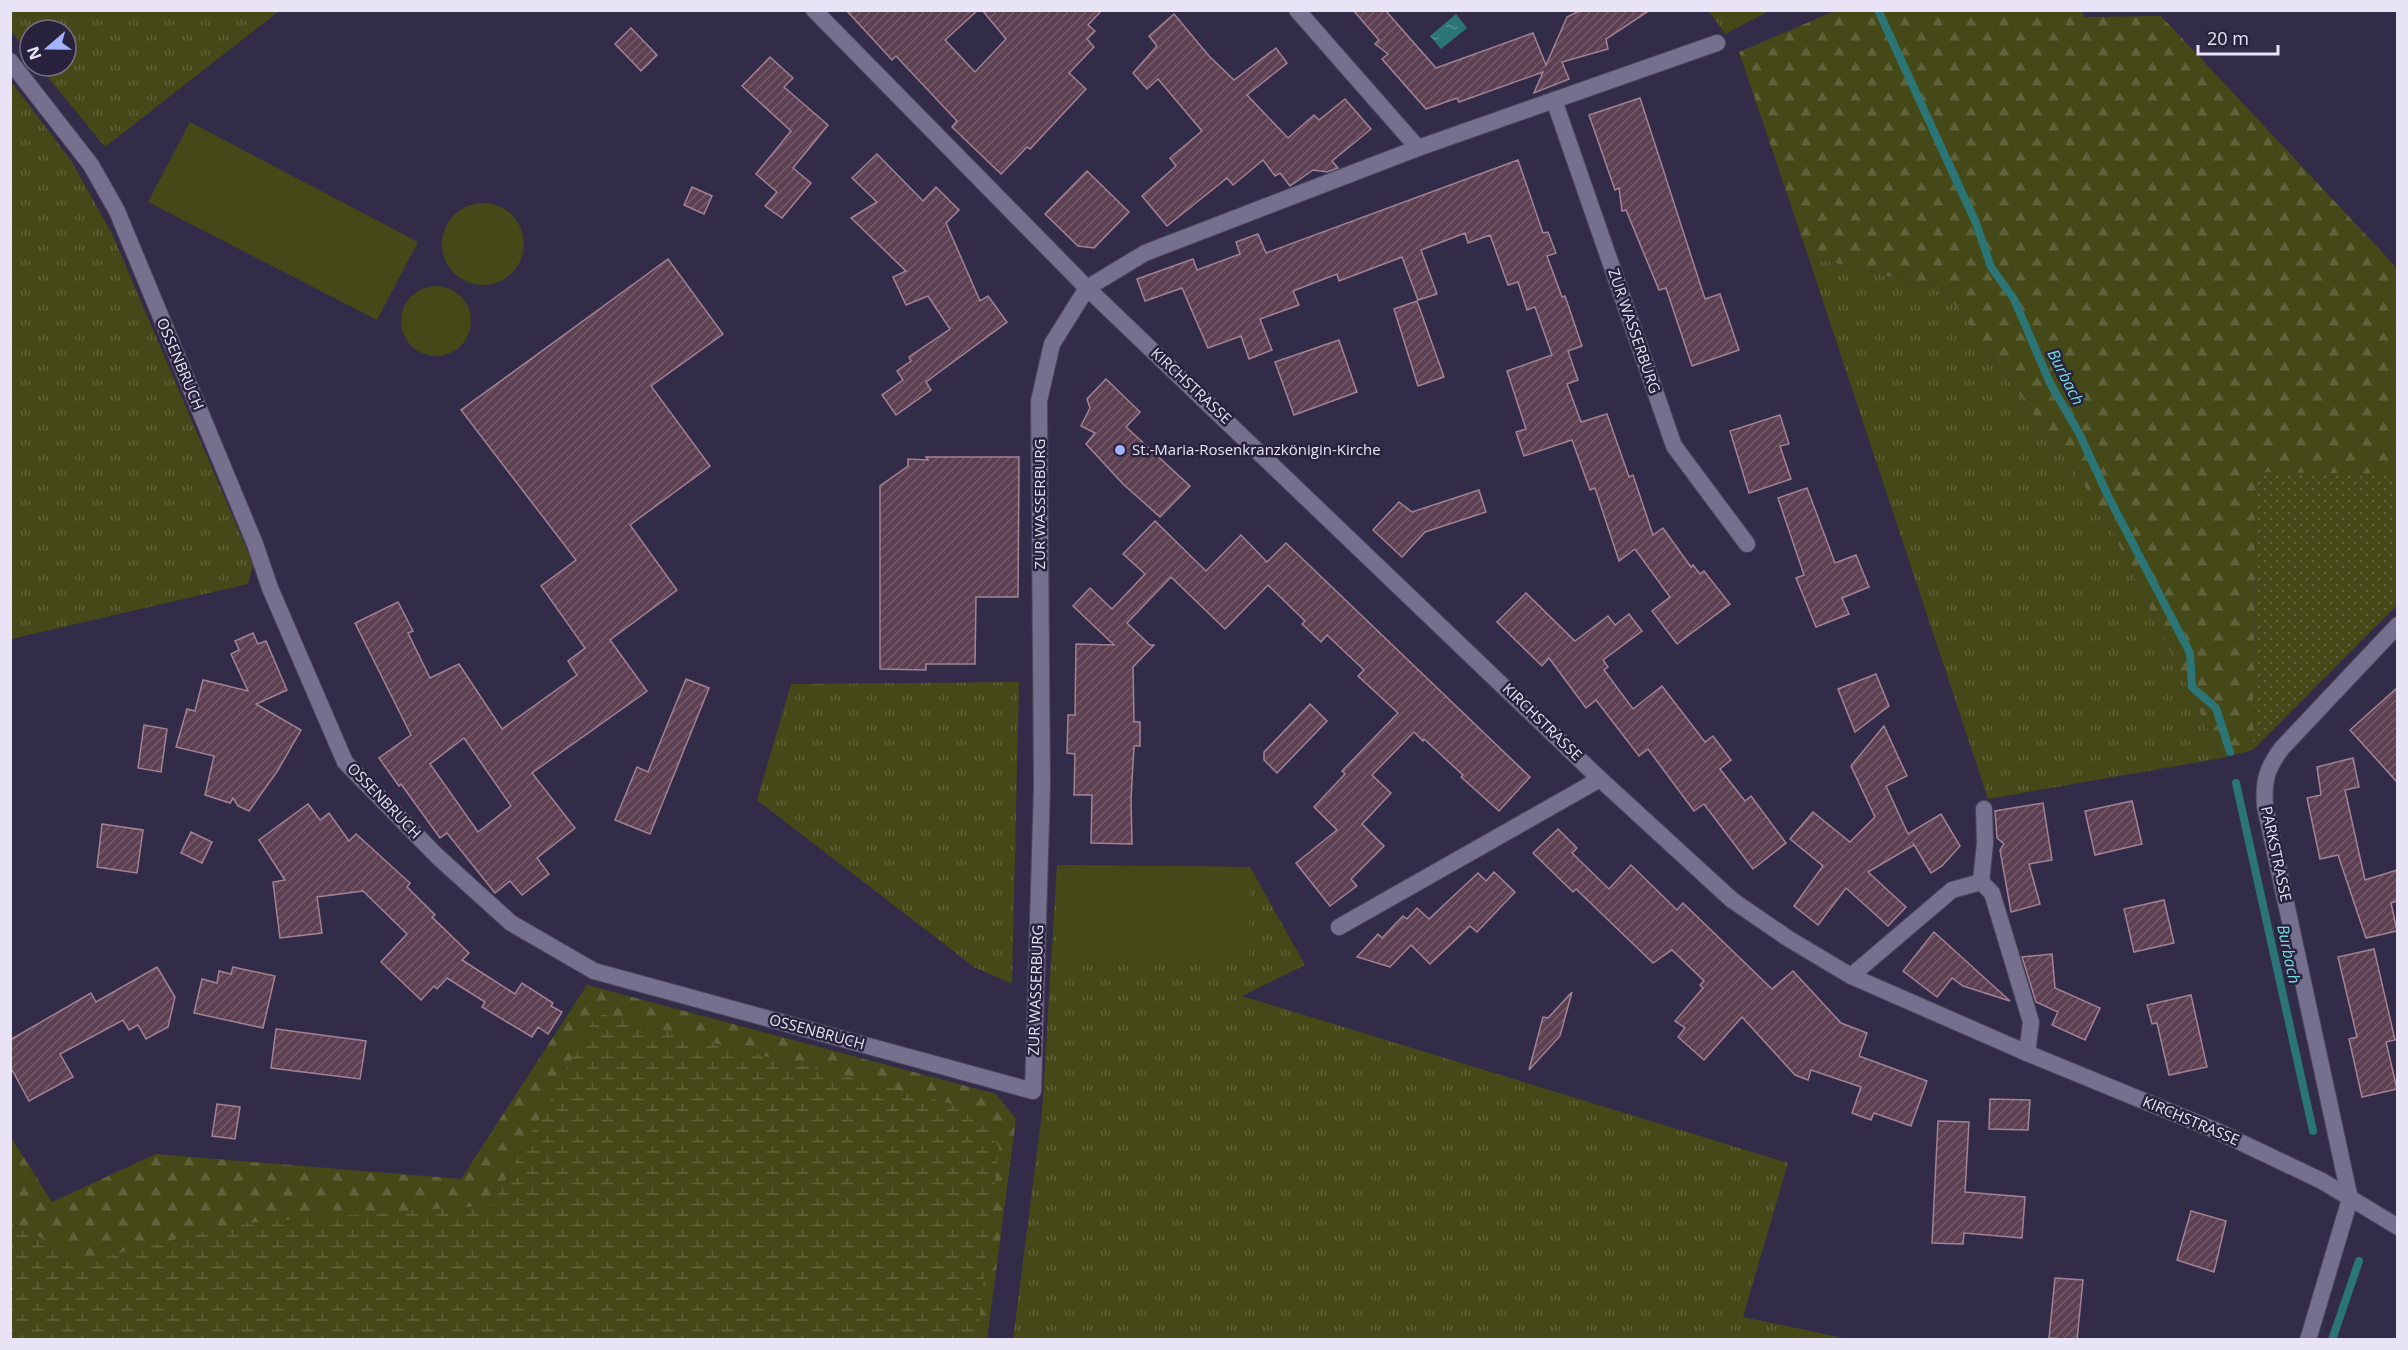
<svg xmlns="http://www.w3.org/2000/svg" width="2408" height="1350" font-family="'Open Sans',sans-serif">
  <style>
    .grass { fill: url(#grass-tufts) }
    .forest { fill: url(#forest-firs) }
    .wetland { fill: url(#wetland-marsh) }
    .park { fill: url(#park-dots) }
    .pitch { fill: #454918 }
    .water { fill: url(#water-ripples) }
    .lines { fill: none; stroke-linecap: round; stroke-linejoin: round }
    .stream { stroke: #2c7577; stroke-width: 8 }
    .building { fill: url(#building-hatch); stroke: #a38295; stroke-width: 1.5; fill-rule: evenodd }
    .minor-casing { stroke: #4c465d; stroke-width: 18 }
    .tertiary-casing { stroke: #4c465d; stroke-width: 18 }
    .minor { stroke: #76708f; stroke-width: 16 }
    .tertiary { stroke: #76708f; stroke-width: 16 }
    .poi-dot { fill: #a2b2fd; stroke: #29223d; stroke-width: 2 }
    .labels { text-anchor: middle; stroke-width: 5; stroke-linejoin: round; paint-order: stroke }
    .street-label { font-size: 15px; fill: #e8e4f6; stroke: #29223d }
    .poi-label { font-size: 15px; fill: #e8e4f6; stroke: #29223d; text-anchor: start }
    .water-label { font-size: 16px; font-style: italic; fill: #70dee1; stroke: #29223d }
  </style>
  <defs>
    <pattern id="grass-tufts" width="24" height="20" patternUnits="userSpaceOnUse" patternTransform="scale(1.5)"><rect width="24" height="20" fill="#454918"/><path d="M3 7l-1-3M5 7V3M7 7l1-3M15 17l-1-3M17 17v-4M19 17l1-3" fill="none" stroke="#60633a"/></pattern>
    <pattern id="forest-firs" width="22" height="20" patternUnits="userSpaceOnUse" patternTransform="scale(1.5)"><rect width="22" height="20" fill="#454918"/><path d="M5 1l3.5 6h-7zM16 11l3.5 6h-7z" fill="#60633a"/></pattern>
    <pattern id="wetland-marsh" width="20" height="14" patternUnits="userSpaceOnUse" patternTransform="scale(1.5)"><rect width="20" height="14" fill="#454918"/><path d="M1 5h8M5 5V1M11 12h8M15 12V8" fill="none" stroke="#60633a"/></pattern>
    <pattern id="park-dots" width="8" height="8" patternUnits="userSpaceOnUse" patternTransform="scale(1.5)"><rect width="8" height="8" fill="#454918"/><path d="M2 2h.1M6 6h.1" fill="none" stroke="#60633a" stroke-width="1.8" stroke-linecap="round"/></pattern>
    <pattern id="water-ripples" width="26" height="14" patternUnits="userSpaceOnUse" patternTransform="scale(1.5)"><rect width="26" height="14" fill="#2c7577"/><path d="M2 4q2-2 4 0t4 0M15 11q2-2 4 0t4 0" fill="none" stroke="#558f92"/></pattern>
    <pattern id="building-hatch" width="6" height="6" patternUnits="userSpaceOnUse" patternTransform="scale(1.5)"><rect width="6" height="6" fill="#5c3f50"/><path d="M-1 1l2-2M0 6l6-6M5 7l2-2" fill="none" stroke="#735b6a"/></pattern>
  </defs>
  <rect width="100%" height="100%" fill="#322c48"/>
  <!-- grass -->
  <g class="grass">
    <path d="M 10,11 L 11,10 L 279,11 L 105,147 L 39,66 L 66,66 L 66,30 L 30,30 L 30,55 L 11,31 Z"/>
    <path d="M 1709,11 L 1769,11 L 1725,34 Z"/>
    <path d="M 10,80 L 72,162 L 113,236 L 253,564 L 248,584 L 11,639 Z"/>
    <path d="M 1808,256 L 1944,290 L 2102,510 L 2222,758 L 1988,799 Z"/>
    <path d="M 1019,682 L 1012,984 L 974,967 L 757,800 L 791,684 Z"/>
    <path d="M 1057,865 L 1250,867 L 1305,965 L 1242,996 L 1788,1163 L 1743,1317 L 1848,1339 L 1013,1340 L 1042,1113 Z"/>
  </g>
  <!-- forest -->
  <g class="forest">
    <path d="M 2081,10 L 2085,17 L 2161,16 L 2397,268 L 2397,474 L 2256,473 L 2253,750 L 2222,758 L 2102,510 L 1944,290 L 1808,256 L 1739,52 L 1835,11 Z"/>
    <path d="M 587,985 L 996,1094 L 1016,1119 L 987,1340 L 11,1339 L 10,1136 L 52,1202 L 156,1154 L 461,1179 Z"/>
  </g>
  <!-- wetland -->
  <path class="wetland" d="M 597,1013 L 949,1103 L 978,1116 L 999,1147 L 977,1339 L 11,1339 L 11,1220 L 82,1262 L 243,1223 L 492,1205 Z"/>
  <!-- park -->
  <path class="park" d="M 2256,472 L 2397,474 L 2398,604 L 2253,750 Z"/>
  <!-- pitch -->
  <g class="pitch">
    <path d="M 190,122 L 418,242 L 377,320 L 148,202 Z"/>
    <circle cx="483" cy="244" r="41"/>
    <circle cx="436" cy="321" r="35"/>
    <path d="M 1057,865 L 1250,867 L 1249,962 L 1056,960 Z"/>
  </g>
  <!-- water -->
  <path class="water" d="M 1456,14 L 1467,28 L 1441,49 L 1430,36 Z"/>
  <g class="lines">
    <!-- stream -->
    <g class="stream">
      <path d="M 1878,10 L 1976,223 L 1991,267 L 2014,299 L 2050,383 L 2080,435 L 2108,496 L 2190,653 L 2192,687 L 2216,708 L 2230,752"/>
      <path d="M 2236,783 L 2313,1131"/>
      <path d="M 2332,1340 L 2359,1261"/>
    </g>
  </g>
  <!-- building -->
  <g class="building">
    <path d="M 846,10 L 978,10 L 945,40 L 975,72 L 1006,39 L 982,10 L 1102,10 L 1088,25 L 1095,31 L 1087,39 L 1094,47 L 1069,73 L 1086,89 L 1030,149 L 1027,147 L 1001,174 L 952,127 L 957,121 L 896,56 L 892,60 Z"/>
    <path d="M 1353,10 L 1385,10 L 1436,68 L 1533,33 L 1546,65 L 1567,17 L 1581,10 L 1650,10 L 1606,39 L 1608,49 L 1562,62 L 1569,79 L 1534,93 L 1543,72 L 1459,102 L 1457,98 L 1426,109 L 1382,59 L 1388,54 L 1375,44 L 1379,40 Z"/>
    <path d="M 1174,14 L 1209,56 L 1234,80 L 1276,48 L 1287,63 L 1247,95 L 1288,138 L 1314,115 L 1319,120 L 1345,99 L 1371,129 L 1332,161 L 1338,168 L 1327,172 L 1313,170 L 1290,186 L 1280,173 L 1275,176 L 1263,160 L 1233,185 L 1227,178 L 1167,226 L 1142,196 L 1176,166 L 1170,158 L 1202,131 L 1158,79 L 1147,89 L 1133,73 L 1157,46 L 1149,36 Z"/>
    <path d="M 631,28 L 657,55 L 641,71 L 615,44 Z"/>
    <path d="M 770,57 L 793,78 L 784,87 L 828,125 L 793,168 L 811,183 L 782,218 L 765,206 L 777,192 L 756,174 L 791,131 L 742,86 Z"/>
    <path d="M 1640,98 L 1705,299 L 1720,294 L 1739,350 L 1692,366 L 1666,288 L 1659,290 L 1626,210 L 1622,211 L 1619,188 L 1615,190 L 1589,115 Z"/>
    <path d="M 877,154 L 923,201 L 936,187 L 959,210 L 946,223 L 980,301 L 988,296 L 1007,322 L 926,382 L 931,390 L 896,415 L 882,395 L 903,380 L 897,371 L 911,361 L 909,357 L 950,329 L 928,296 L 906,305 L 893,277 L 906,271 L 851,218 L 877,202 L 852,178 Z"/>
    <path d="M 1518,160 L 1543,233 L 1548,232 L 1556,253 L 1547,256 L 1562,297 L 1565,296 L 1582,346 L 1568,351 L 1578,380 L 1567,384 L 1581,422 L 1607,414 L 1629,477 L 1633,475 L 1653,535 L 1663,528 L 1691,567 L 1693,565 L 1700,574 L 1704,571 L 1730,604 L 1677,644 L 1652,611 L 1670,597 L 1635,549 L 1619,561 L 1595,488 L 1590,490 L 1572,440 L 1524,456 L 1516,432 L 1526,429 L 1507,371 L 1552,355 L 1535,307 L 1527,310 L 1518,282 L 1508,285 L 1490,235 L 1468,243 L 1465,233 L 1421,250 L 1437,294 L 1418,300 L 1402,257 L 1339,281 L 1337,274 L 1293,291 L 1299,305 L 1260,319 L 1272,350 L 1249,359 L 1241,336 L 1208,348 L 1182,288 L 1145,301 L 1137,279 L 1193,259 L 1197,270 L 1240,254 L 1236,242 L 1258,234 L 1266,253 Z"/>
    <path d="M 1087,171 L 1129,212 L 1094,248 L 1078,246 L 1045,214 Z"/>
    <path d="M 692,187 L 712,196 L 704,214 L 684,205 Z"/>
    <path d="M 668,259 L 723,334 L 651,386 L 710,466 L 630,525 L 677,590 L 610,640 L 647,691 L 532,773 L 575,828 L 537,858 L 549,874 L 522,895 L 510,881 L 495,893 L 447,833 L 440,838 L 401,784 L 399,786 L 379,758 L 411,735 L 355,623 L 398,602 L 413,631 L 408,633 L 430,678 L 459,664 L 502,729 L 577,675 L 568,661 L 585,648 L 541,586 L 576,560 L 461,410 ZM 464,738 L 511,806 L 478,832 L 430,764 Z"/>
    <path d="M 1417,301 L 1444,377 L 1418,386 L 1394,309 Z"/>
    <path d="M 1339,340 L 1357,392 L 1294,415 L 1275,362 Z"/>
    <path d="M 1106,379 L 1140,412 L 1126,427 L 1190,486 L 1160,517 L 1123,484 L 1086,444 L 1095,433 L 1081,426 L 1090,408 L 1087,399 Z"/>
    <path d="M 1780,415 L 1789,444 L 1780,446 L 1791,479 L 1749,493 L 1730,431 Z"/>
    <path d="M 926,457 L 1019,457 L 1018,597 L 976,597 L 975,664 L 926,664 L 926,670 L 880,669 L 880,486 L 908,466 L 908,459 L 928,460 Z"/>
    <path d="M 1807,488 L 1835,563 L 1856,555 L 1869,587 L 1842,598 L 1849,614 L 1816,627 L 1796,578 L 1804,575 L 1778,498 Z"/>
    <path d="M 1479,490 L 1486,512 L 1425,532 L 1402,557 L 1373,530 L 1399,502 L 1412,512 Z"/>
    <path d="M 1155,521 L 1206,571 L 1241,535 L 1267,562 L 1286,543 L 1530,777 L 1499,811 L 1461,777 L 1463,775 L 1424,739 L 1423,741 L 1414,732 L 1372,775 L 1391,793 L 1362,824 L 1384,846 L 1351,879 L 1357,886 L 1330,906 L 1296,863 L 1337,830 L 1314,807 L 1345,774 L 1342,771 L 1398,713 L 1358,676 L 1364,670 L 1327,635 L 1321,642 L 1302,624 L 1305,621 L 1268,585 L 1225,629 L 1171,577 L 1127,623 L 1150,645 L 1154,645 L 1133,667 L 1134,722 L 1140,722 L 1140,746 L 1134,746 L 1131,799 L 1132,844 L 1091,843 L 1092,795 L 1074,795 L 1075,754 L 1067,753 L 1068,715 L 1075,715 L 1076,644 L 1114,645 L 1073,606 L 1090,588 L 1112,609 L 1145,574 L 1123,554 Z"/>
    <path d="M 1526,593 L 1575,641 L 1608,616 L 1615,625 L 1629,614 L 1642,631 L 1603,660 L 1608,667 L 1604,670 L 1633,709 L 1662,686 L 1705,742 L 1713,736 L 1731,760 L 1720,769 L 1745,801 L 1751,796 L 1786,843 L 1753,869 L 1704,804 L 1694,811 L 1648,749 L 1639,756 L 1596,700 L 1586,708 L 1549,658 L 1542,666 L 1497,622 Z"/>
    <path d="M 253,633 L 258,644 L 266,641 L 287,690 L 256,704 L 301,730 L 278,770 L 249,811 L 238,806 L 233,798 L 230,803 L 205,795 L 214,756 L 176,747 L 187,709 L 195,711 L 203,680 L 248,691 L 231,654 L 239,650 L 235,641 Z"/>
    <path d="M 1876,674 L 1889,706 L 1855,732 L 1838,689 Z"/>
    <path d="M 686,679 L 709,688 L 650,834 L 615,820 L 637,767 L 648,772 Z"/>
    <path d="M 2397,688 L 2397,782 L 2350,730 Z"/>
    <path d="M 1310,704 L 1327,721 L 1277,773 L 1264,760 L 1264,752 Z"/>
    <path d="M 144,725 L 167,729 L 161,772 L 138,768 Z"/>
    <path d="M 1884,726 L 1907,776 L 1886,786 L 1908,834 L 1941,814 L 1960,846 L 1942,866 L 1931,873 L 1913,843 L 1914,845 L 1868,872 L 1906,907 L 1888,926 L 1846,888 L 1818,925 L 1794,906 L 1823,866 L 1790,839 L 1813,812 L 1850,842 L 1875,817 L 1851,766 Z"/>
    <path d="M 2353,758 L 2359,787 L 2345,790 L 2365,880 L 2397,870 L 2397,901 L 2391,903 L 2397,931 L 2366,938 L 2338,855 L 2320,859 L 2307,798 L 2321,795 L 2317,767 Z"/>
    <path d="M 2132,801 L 2142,844 L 2095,855 L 2085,811 Z"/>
    <path d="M 2043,803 L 2052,860 L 2029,864 L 2040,904 L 2011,912 L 2000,850 L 2004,844 L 1997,838 L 1995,811 Z"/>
    <path d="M 308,804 L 320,820 L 329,813 L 349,841 L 356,834 L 410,883 L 407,887 L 435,915 L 432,917 L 469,953 L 462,960 L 515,994 L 522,983 L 553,1003 L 551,1006 L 562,1012 L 548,1034 L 538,1027 L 532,1037 L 482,1007 L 485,1002 L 447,978 L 437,989 L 434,986 L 421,1000 L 381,962 L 407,934 L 363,891 L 317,897 L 322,933 L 280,938 L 273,882 L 285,880 L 259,840 Z"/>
    <path d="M 102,824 L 143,830 L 137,873 L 97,867 Z"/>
    <path d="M 1558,829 L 1577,848 L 1572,853 L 1609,889 L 1631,865 L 1677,910 L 1683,903 L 1772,989 L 1793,971 L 1841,1023 L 1867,1033 L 1859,1056 L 1927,1081 L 1911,1126 L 1874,1113 L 1871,1120 L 1852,1113 L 1861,1087 L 1811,1070 L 1808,1080 L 1795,1075 L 1742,1017 L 1704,1060 L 1678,1037 L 1685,1028 L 1675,1021 L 1703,988 L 1700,985 L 1704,981 L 1672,950 L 1653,963 L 1576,889 L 1573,892 L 1533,853 Z"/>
    <path d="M 191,832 L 212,842 L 202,863 L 181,853 Z"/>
    <path d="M 1494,872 L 1515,892 L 1477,932 L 1470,926 L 1430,964 L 1411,945 L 1390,967 L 1357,957 L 1378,934 L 1382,938 L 1403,916 L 1407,919 L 1417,908 L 1429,919 L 1478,873 L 1486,881 Z"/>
    <path d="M 2164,900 L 2174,943 L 2134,952 L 2124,909 Z"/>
    <path d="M 1934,932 L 2010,1001 L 1963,986 L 1952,978 L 1937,997 L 1903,971 Z"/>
    <path d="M 2374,949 L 2395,1040 L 2386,1042 L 2397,1089 L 2362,1097 L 2349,1039 L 2357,1037 L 2338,957 Z"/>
    <path d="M 2052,954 L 2055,988 L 2100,1008 L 2085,1040 L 2052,1025 L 2058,1012 L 2036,1002 L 2022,957 Z"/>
    <path d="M 157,967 L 175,997 L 168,1027 L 146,1039 L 138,1025 L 129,1030 L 123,1020 L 60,1054 L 73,1077 L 29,1101 L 10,1066 L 10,1040 L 91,993 L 96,1002 Z"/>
    <path d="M 233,967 L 275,976 L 263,1028 L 194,1013 L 202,979 L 217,983 L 219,971 L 231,974 Z"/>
    <path d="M 1572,992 L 1560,1036 L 1529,1070 L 1543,1017 L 1548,1018 Z"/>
    <path d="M 2191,995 L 2207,1067 L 2169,1075 L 2157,1023 L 2152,1024 L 2147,1005 Z"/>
    <path d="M 276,1029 L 366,1041 L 360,1079 L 271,1068 Z"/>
    <path d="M 1990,1099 L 2030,1100 L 2028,1130 L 1989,1129 Z"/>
    <path d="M 217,1104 L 240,1107 L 235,1139 L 212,1136 Z"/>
    <path d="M 1938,1121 L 1969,1122 L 1965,1192 L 2025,1197 L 2022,1238 L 1964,1233 L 1963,1244 L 1932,1243 Z"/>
    <path d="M 2191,1211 L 2226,1221 L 2214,1272 L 2177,1260 Z"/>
    <path d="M 2055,1278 L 2083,1280 L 2077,1340 L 2049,1338 Z"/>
  </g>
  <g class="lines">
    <!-- minor casing -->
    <g class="minor-casing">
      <g id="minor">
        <path d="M 1297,10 L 1418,148"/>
        <path d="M 10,61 L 91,165 L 117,211 L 255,544 L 270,588 L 345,762 L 437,856 L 511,923 L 594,971 L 1033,1091 L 1042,786 L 1039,401 L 1052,344 L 1087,288 L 1145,253 L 1418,148 L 1717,43"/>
        <path d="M 1554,100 L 1674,446 L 1747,544"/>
        <path d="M 1981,882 L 1992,893 L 2031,1022 L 2027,1053"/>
        <path d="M 1981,882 L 1985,843 L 1984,809"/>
        <path d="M 1339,927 L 1600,779"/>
        <path d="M 1851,976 L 1952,890 L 1981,882"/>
        <path d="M 2308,1340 L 2350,1199 L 2265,806 C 2263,781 2267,768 2282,748 L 2398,625"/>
      </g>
    </g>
    <!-- tertiary casing -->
    <g class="tertiary-casing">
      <path id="tertiary" d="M 814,10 L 1087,288 L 1600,779 L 1732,900 L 1789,939 L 1851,976 L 2027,1053 L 2217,1131 L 2322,1181 L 2398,1227"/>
    </g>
    <!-- minor -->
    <use href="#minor" class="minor"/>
    <!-- tertiary -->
    <use href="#tertiary" class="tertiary"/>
  </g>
  <!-- markers -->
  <circle class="poi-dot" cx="1120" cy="450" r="6"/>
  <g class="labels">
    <!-- street labels -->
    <g class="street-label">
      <text transform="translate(1634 331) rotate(71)" y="5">ZUR WASSERBURG</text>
      <text transform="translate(180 364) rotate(67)" y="5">OSSENBRUCH</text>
      <text transform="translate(1191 386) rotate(43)" y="5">KIRCHSTRASSE</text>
      <text transform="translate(1040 504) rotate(-90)" y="5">ZUR WASSERBURG</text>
      <text transform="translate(1542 722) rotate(44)" y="5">KIRCHSTRASSE</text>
      <text transform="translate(384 801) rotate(46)" y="5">OSSENBRUCH</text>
      <text transform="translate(2276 854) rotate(78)" y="5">PARKSTRASSE</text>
      <text transform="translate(1036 990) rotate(-88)" y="5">ZUR WASSERBURG</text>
      <text transform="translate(817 1032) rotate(15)" y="5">OSSENBRUCH</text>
      <text transform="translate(2191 1121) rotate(23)" y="5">KIRCHSTRASSE</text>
    </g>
    <!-- poi labels -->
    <g class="poi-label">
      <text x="1132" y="455">St.-Maria-Rosenkranzkönigin-Kirche</text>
    </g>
    <!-- water labels -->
    <g class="water-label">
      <text transform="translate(2066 377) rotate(63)" y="6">Burbach</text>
      <text transform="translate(2289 954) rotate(78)" y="6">Burbach</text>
    </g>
  </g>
  <!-- border -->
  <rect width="2408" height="1350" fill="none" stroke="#e8e4f6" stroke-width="24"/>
  <!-- north arrow -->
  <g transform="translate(48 48) rotate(250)"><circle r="28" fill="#29223d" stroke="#757087" stroke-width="1.5"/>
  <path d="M0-4.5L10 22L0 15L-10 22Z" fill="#a2b2fd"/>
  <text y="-9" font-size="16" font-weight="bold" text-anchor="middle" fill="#e8e4f6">N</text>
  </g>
  <!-- scale -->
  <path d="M2198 45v9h80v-9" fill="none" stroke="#e8e4f6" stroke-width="3"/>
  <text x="2207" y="45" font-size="18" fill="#e8e4f6" stroke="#29223d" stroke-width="4.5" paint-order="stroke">20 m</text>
</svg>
